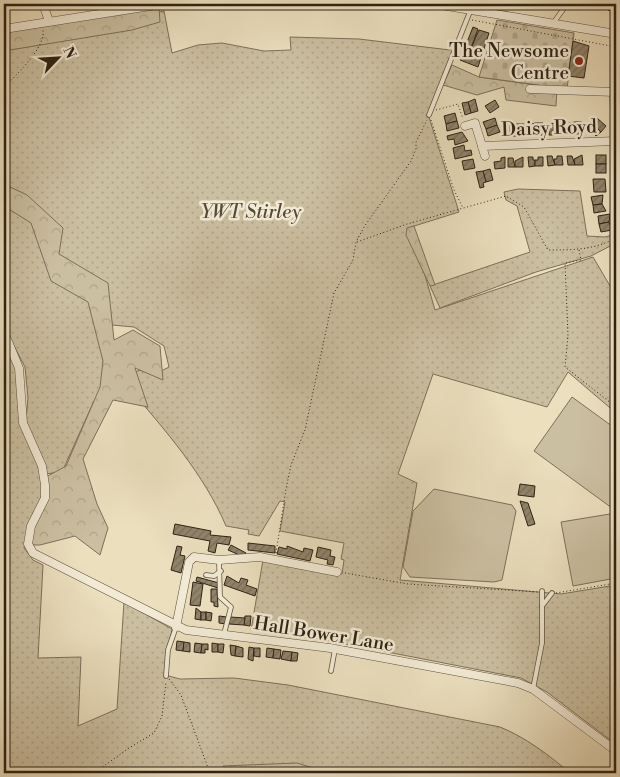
<svg xmlns="http://www.w3.org/2000/svg" width="620" height="777" font-family="'Libre Bodoni',serif">
  <style>
    .grass { fill: url(#grass-dots); stroke: #7c705a; fill-rule: evenodd }
    .forest { fill: url(#forest-crowns); stroke: #7c705a }
    .cemetery { fill: url(#cemetery-stones); stroke: #7c705a }
    .pitch { fill: #cbbfa1; stroke: #7c705a }
    .building { fill: url(#building-hatch); stroke: #2d2214 }
    .lines { fill: none; stroke-linecap: round; stroke-linejoin: round }
    .lane-casing { stroke: #5c513e; stroke-width: 5.5 }
    .street-casing { stroke: #5c513e; stroke-width: 9 }
    .path { stroke: #2d2214; stroke-width: 1; stroke-dasharray: 1 2.5; stroke-linecap: butt }
    .lane { stroke: #f2ead5; stroke-width: 4 }
    .street { stroke: #f2ead5; stroke-width: 8 }
    .poi-dot { fill: #8f2418; stroke: #f2ead5; stroke-width: 2 }
    .labels { text-anchor: middle; stroke-width: 5; stroke-linejoin: round; paint-order: stroke }
    .poi-label { font-size: 19px; fill: #2d2214; stroke: #f2ead5; text-anchor: end }
    .street-label { font-size: 19px; fill: #2d2214; stroke: #f2ead5 }
    .park-label { font-size: 19px; font-style: italic; fill: #544937; stroke: #f2ead5 }
  </style>
  <defs>
    <pattern id="grass-dots" width="8" height="8" patternUnits="userSpaceOnUse" patternTransform="scale(1.25)"><rect width="8" height="8" fill="#cbbfa1"/><path d="M2 2h.1M6 6h.1" fill="none" stroke="#afa48a" stroke-width="1.8" stroke-linecap="round"/></pattern>
    <pattern id="forest-crowns" width="20" height="18" patternUnits="userSpaceOnUse" patternTransform="scale(1.25)"><rect width="20" height="18" fill="#cbbfa1"/><path d="M2 6a3 3 0 1 1 6 0M12 15a3 3 0 1 1 6 0" fill="none" stroke="#afa48a"/></pattern>
    <pattern id="cemetery-stones" width="16" height="16" patternUnits="userSpaceOnUse" patternTransform="scale(1.25)"><rect width="16" height="16" fill="#cbbfa1"/><path d="M2 7V4a2 2 0 0 1 4 0v3zM10 15v-3a2 2 0 0 1 4 0v3z" fill="#afa48a"/></pattern>
    <pattern id="building-hatch" width="6" height="6" patternUnits="userSpaceOnUse" patternTransform="scale(1.25)"><rect width="6" height="6" fill="#90846c"/><path d="M-1 1l2-2M0 6l6-6M5 7l2-2" fill="none" stroke="#766c58"/></pattern>
  </defs>
  <rect width="100%" height="100%" fill="#ebdfbe"/>
  <filter id="stains"><feTurbulence type="fractalNoise" baseFrequency=".004" numOctaves="4"/><feColorMatrix values="0 0 0 0 .2 0 0 0 0 .09 0 0 0 0 .02 0 0 0 .5 -.17"/></filter>
  <radialGradient id="worn" r=".72"><stop offset=".6" stop-color="#630" stop-opacity="0"/><stop offset="1" stop-color="#630" stop-opacity=".3"/></radialGradient>
  <!-- grass -->
  <g class="grass">
    <path d="M 164,11 L 172,53 L 198,45 L 222,43 L 264,51 L 291,50 L 290,37 L 359,39 L 450,50 L 451,45 L 456,47 L 428,114 L 459,212 L 411,227 L 435,310 L 593,257 L 616,296 L 616,413 L 568,372 L 547,407 L 433,374 L 398,474 L 417,483 L 400,580 L 561,594 L 616,585 L 616,723 L 610,740 L 547,692 L 521,678 L 315,638 L 251,630 L 263,560 L 342,574 L 344,560 L 341,559 L 344,543 L 280,531 L 285,502 L 280,501 L 259,536 L 248,534 L 249,530 L 226,526 C 204,474 165,430 129,388 L 110,386 L 94,401 L 62,472 L 45,474 L 26,420 L 28,398 L 25,367 L 4,327 L 4,41 L 90,28 ZM 112,325 L 134,327 L 164,346 L 169,367 L 161,371 C 143,366 127,375 109,378 C 102,357 96,344 112,325 Z"/>
    <path d="M 518,189 L 580,191 L 587,236 L 605,237 L 616,234 L 616,243 L 591,256 L 536,272 L 440,308 L 430,286 L 530,252 L 517,206 L 506,200 L 504,192 Z"/>
    <path d="M 4,337 L 15,363 L 20,398 L 42,479 L 42,495 L 27,530 L 24,548 L 33,560 L 43,565 L 38,658 L 81,657 L 78,726 L 117,709 L 124,602 L 172,629 L 165,675 L 180,679 L 234,678 L 288,685 L 500,727 C 525,737 549,755 570,773 L 4,773 Z"/>
  </g>
  <!-- forest -->
  <g class="forest">
    <path d="M 159,7 L 160,22 L 132,30 L 4,51 L 4,30 Z"/>
    <path d="M 452,65 L 479,77 L 557,88 L 556,106 L 506,100 L 504,87 L 477,95 L 443,85 Z"/>
    <path d="M 4,184 L 27,195 L 63,228 L 59,254 L 108,283 L 114,340 L 133,330 L 160,346 L 163,380 L 135,368 L 148,407 L 113,400 L 83,459 L 97,504 L 108,528 L 100,555 L 75,536 L 40,545 L 30,545 L 34,528 L 48,499 L 46,477 L 66,466 L 100,387 L 103,361 L 88,302 L 51,281 L 31,223 L 4,206 Z"/>
    <path d="M 414,226 L 435,285 L 430,286 L 406,235 L 407,228 Z"/>
    <path d="M 297,763 L 330,773 L 222,773 L 223,766 Z"/>
  </g>
  <!-- cemetery -->
  <path class="cemetery" d="M 497,20 L 574,33 L 567,89 L 479,77 Z"/>
  <!-- pitch -->
  <g class="pitch">
    <path d="M 572,397 L 616,429 L 616,511 L 534,451 Z"/>
    <path d="M 434,489 L 512,505 L 516,511 L 502,580 L 494,582 L 410,577 L 403,567 L 413,511 Z"/>
    <path d="M 616,513 L 616,578 L 573,586 L 561,522 Z"/>
  </g>
  <!-- building -->
  <g class="building">
    <path d="M 609,4 L 616,5 L 616,12 L 608,10 Z"/>
    <path d="M 473,27 L 478,29 L 471,48 L 479,30 L 489,33 L 478,67 L 460,60 Z"/>
    <path d="M 573,41 L 589,46 L 584,78 L 568,76 Z"/>
    <path d="M 475,99 L 478,111 L 471,113 L 468,102 Z"/>
    <path d="M 495,100 L 499,107 L 490,113 L 485,106 Z"/>
    <path d="M 468,102 L 471,113 L 465,115 L 462,103 Z"/>
    <path d="M 455,113 L 457,121 L 446,124 L 444,116 Z"/>
    <path d="M 495,118 L 497,125 L 486,129 L 483,122 Z"/>
    <path d="M 597,118 L 606,126 L 601,132 L 592,123 Z"/>
    <path d="M 457,121 L 459,128 L 447,131 L 446,124 Z"/>
    <path d="M 575,122 L 582,122 L 583,134 L 575,134 Z"/>
    <path d="M 575,122 L 575,134 L 569,134 L 569,123 Z"/>
    <path d="M 536,123 L 536,135 L 530,135 L 530,124 Z"/>
    <path d="M 536,123 L 543,123 L 544,135 L 536,135 Z"/>
    <path d="M 555,123 L 563,123 L 563,135 L 556,135 Z"/>
    <path d="M 555,123 L 556,135 L 549,135 L 549,124 Z"/>
    <path d="M 592,123 L 601,132 L 596,136 L 588,128 Z"/>
    <path d="M 510,124 L 516,124 L 517,136 L 510,136 Z"/>
    <path d="M 516,124 L 524,124 L 524,135 L 517,136 Z"/>
    <path d="M 497,125 L 500,132 L 488,136 L 486,129 Z"/>
    <path d="M 462,132 L 468,141 L 455,145 L 454,139 L 448,140 L 447,136 Z"/>
    <path d="M 464,145 L 465,151 L 471,150 L 472,155 L 455,159 L 453,148 Z"/>
    <path d="M 582,155 L 583,165 L 575,165 L 574,159 Z"/>
    <rect x="596" y="155" width="10" height="9"/>
    <path d="M 547,156 L 552,156 L 555,165 L 548,166 Z"/>
    <path d="M 557,156 L 562,156 L 563,165 L 555,165 L 554,159 L 557,159 Z"/>
    <path d="M 567,156 L 572,156 L 575,165 L 568,165 Z"/>
    <path d="M 505,157 L 505,168 L 495,169 L 494,162 L 501,161 L 501,158 Z"/>
    <path d="M 523,157 L 523,167 L 515,167 L 515,161 Z"/>
    <path d="M 528,157 L 533,157 L 533,160 L 535,160 L 535,166 L 529,167 Z"/>
    <path d="M 538,157 L 543,157 L 543,166 L 535,166 L 535,160 L 538,160 Z"/>
    <path d="M 508,158 L 513,158 L 515,167 L 508,167 Z"/>
    <path d="M 473,159 L 475,168 L 464,170 L 462,161 Z"/>
    <rect x="596" y="164" width="10" height="9"/>
    <path d="M 490,169 L 493,180 L 486,182 L 483,171 Z"/>
    <path d="M 483,171 L 486,182 L 483,183 L 484,187 L 480,188 L 476,172 Z"/>
    <path d="M 593,179 L 605,179 L 606,192 L 594,192 Z"/>
    <path d="M 603,195 L 602,204 L 593,205 L 591,197 Z"/>
    <path d="M 602,204 L 606,211 L 594,213 L 593,205 Z"/>
    <path d="M 610,214 L 609,222 L 599,224 L 598,216 Z"/>
    <path d="M 609,222 L 612,230 L 601,232 L 599,224 Z"/>
    <path d="M 520,484 L 535,486 L 534,497 L 518,495 Z"/>
    <path d="M 520,501 L 528,503 L 535,524 L 528,526 Z"/>
    <path d="M 175,524 L 211,531 L 210,535 L 231,537 L 229,545 L 217,543 L 215,553 L 208,551 L 210,541 L 173,534 Z"/>
    <path d="M 248,543 L 275,546 L 275,553 L 248,550 Z"/>
    <path d="M 231,545 L 246,553 L 244,557 L 228,550 Z"/>
    <path d="M 177,546 L 182,547 L 180,555 L 185,556 L 181,573 L 171,570 Z"/>
    <path d="M 287,546 L 303,552 L 304,548 L 313,550 L 310,561 L 277,554 L 279,547 L 287,549 Z"/>
    <path d="M 318,547 L 331,550 L 330,556 L 335,557 L 333,565 L 327,564 L 328,560 L 316,557 Z"/>
    <path d="M 227,576 L 239,583 L 241,578 L 248,580 L 246,585 L 257,589 L 255,596 L 224,585 Z"/>
    <path d="M 197,577 L 219,583 L 218,588 L 196,581 Z"/>
    <path d="M 193,582 L 203,584 L 200,606 L 190,605 Z"/>
    <path d="M 211,589 L 217,589 L 218,607 L 214,606 L 214,602 L 211,602 Z"/>
    <path d="M 196,608 L 201,612 L 201,620 L 195,619 Z"/>
    <rect x="201" y="612" width="5" height="8"/>
    <path d="M 206,612 L 212,613 L 211,621 L 206,620 Z"/>
    <path d="M 219,616 L 227,617 L 226,624 L 219,623 Z"/>
    <path d="M 245,616 L 251,616 L 250,626 L 244,625 Z"/>
    <path d="M 230,617 L 245,618 L 244,625 L 229,624 Z"/>
    <path d="M 177,641 L 184,642 L 183,651 L 176,650 Z"/>
    <path d="M 184,642 L 190,643 L 190,652 L 183,651 Z"/>
    <path d="M 195,643 L 202,644 L 201,653 L 194,652 Z"/>
    <path d="M 212,643 L 218,644 L 218,652 L 212,652 Z"/>
    <path d="M 202,644 L 208,644 L 208,650 L 205,649 L 205,653 L 201,653 Z"/>
    <path d="M 218,644 L 224,644 L 223,653 L 218,652 Z"/>
    <path d="M 230,645 L 236,646 L 235,656 L 231,655 Z"/>
    <path d="M 236,646 L 243,648 L 243,657 L 235,656 Z"/>
    <path d="M 249,647 L 254,648 L 253,661 L 248,659 Z"/>
    <path d="M 254,648 L 260,648 L 260,657 L 254,656 Z"/>
    <path d="M 267,648 L 274,649 L 273,658 L 266,657 Z"/>
    <path d="M 274,649 L 281,650 L 280,659 L 273,658 Z"/>
    <path d="M 283,651 L 292,652 L 291,661 L 281,659 Z"/>
    <path d="M 292,652 L 298,653 L 297,661 L 291,661 Z"/>
  </g>
  <g class="lines">
    <!-- lane casing -->
    <g class="lane-casing">
      <g id="lane">
        <path d="M 554,22 L 567,4 L 577,4"/>
        <path d="M 429,115 L 471,9"/>
        <path d="M 219,560 L 220,597 L 231,607 L 224,634"/>
        <path d="M 206,575 L 214,576 L 221,571"/>
        <path d="M 542,606 L 552,593"/>
        <path d="M 331,671 L 335,649"/>
        <path d="M 166,676 L 168,650 L 176,627"/>
        <path d="M 533,689 L 542,643 L 542,591"/>
      </g>
    </g>
    <!-- street casing -->
    <g class="street-casing">
      <g id="street">
        <path d="M 43,4 L 49,21"/>
        <path d="M 435,4 L 616,34"/>
        <path d="M 4,29 L 163,4"/>
        <path d="M 616,77 L 614,92 L 616,153"/>
        <path d="M 530,89 L 614,92"/>
        <path d="M 465,126 L 475,123 L 482,146 L 616,141"/>
        <path d="M 482,146 L 485,156"/>
        <path d="M 4,332 L 19,368 L 23,423 L 42,466 L 45,485 L 45,498 L 31,526 L 28,544 L 33,553 L 186,630 L 330,648 L 518,683 L 533,689 L 616,751"/>
        <path d="M 176,627 L 189,562 L 194,557 L 219,560 L 260,557 L 337,572"/>
      </g>
    </g>
    <!-- path -->
    <g class="path">
      <path d="M 472,20 L 616,47"/>
      <path d="M 4,88 C 16,74 46,48 43,30"/>
      <path d="M 436,110 L 458,104 L 463,119"/>
      <path d="M 431,120 L 454,190 L 463,208"/>
      <path d="M 357,242 L 407,224 L 506,196 L 524,207 L 548,250 C 573,250 594,250 616,238"/>
      <path d="M 579,250 L 581,260 L 565,263 L 568,335 L 565,367 L 616,407"/>
      <path d="M 276,553 L 286,489 L 291,465 L 305,430 L 334,293 L 353,260 L 356,242 L 364,227 L 411,161 L 416,149 L 416,142 L 427,120"/>
      <path d="M 345,573 L 408,584 L 538,592"/>
      <path d="M 556,593 L 616,583"/>
      <path d="M 169,679 L 181,695 L 210,773"/>
      <path d="M 94,773 L 129,748 L 154,733 L 162,716 L 166,682"/>
    </g>
    <!-- lane -->
    <use href="#lane" class="lane"/>
    <!-- street -->
    <use href="#street" class="street"/>
  </g>
  <!-- markers -->
  <circle class="poi-dot" cx="579" cy="61" r="5"/>
  <g class="labels">
    <!-- poi labels -->
    <g class="poi-label">
      <text x="569" y="57">The Newsome<tspan x="569" dy="22">Centre</tspan></text>
    </g>
    <!-- street labels -->
    <g class="street-label">
      <text transform="translate(549 127) rotate(-2)" y="7">Daisy Royd</text>
      <text transform="translate(324 633) rotate(9)" y="7">Hall Bower Lane</text>
    </g>
    <!-- park labels -->
    <g class="park-label">
      <text x="251" y="218">YWT Stirley</text>
    </g>
  </g>
  <!-- margin -->
  <rect width="620" height="777" fill="none" stroke="#ebdfbe" stroke-width="20"/>
  <rect x="5" y="5" width="610" height="767" fill="none" stroke="#2d2214" stroke-width="2.5"/>
  <rect x="10" y="10" width="600" height="757" fill="none" stroke="#2d2214"/>
  <!-- north arrow -->
  <g transform="translate(58 58) rotate(65)" stroke="#f2ead5" stroke-width="4" paint-order="stroke">
  <path d="M0-4L9 19L0 12L-9 19Z" fill="#2d2214"/>
  <text y="-8" font-size="14" font-weight="bold" text-anchor="middle" fill="#2d2214">N</text>
  </g>
  <rect width="100%" height="100%" filter="url(#stains)"/>
  <rect width="100%" height="100%" fill="url(#worn)"/>
</svg>
